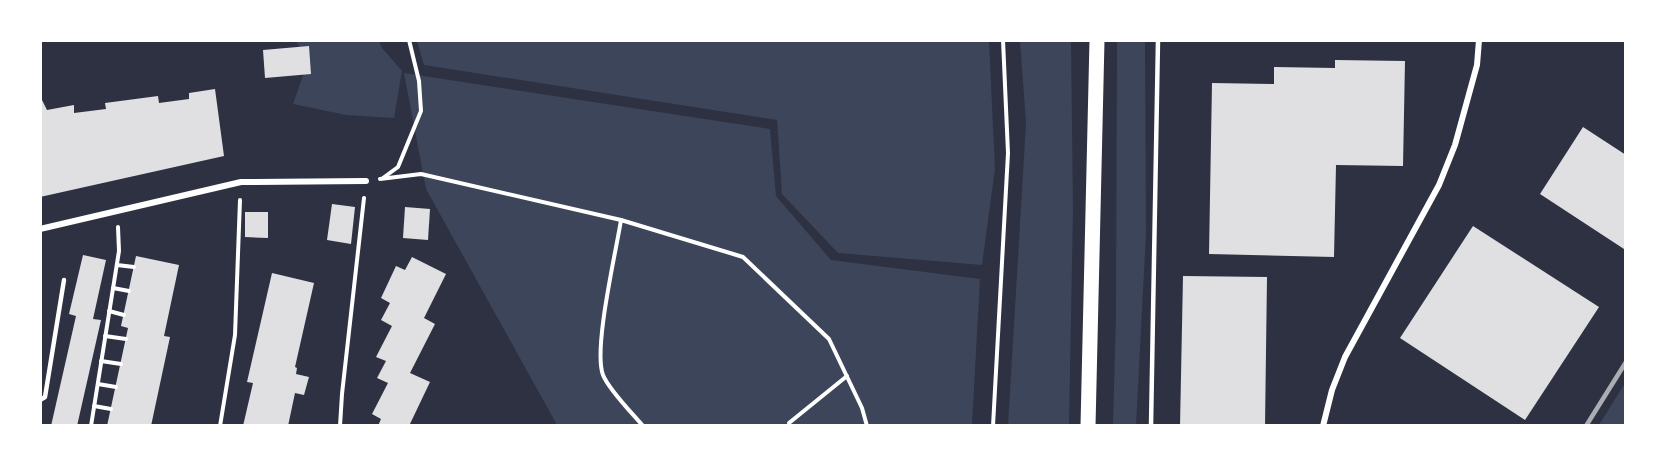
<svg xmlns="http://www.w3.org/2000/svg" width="1666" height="466" font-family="'Open Sans',sans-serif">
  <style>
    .green { fill: #3c4559 }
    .building { fill: #e0e0e3 }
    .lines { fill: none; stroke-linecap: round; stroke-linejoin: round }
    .path { stroke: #fff; stroke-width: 4 }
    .service { stroke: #fff; stroke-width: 4.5 }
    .minor { stroke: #fff; stroke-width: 6 }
    .primary { stroke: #fff; stroke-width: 15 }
    .rail { stroke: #abadb3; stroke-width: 4.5 }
  </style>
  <rect width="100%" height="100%" fill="#2d3142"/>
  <!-- green -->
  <g class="green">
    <path d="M 296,41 L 379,41 L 382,48 L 402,71 L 394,118 L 346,115 L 293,104 L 308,61 Z"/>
    <path d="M 417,41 L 989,41 L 995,169 L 982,265 L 838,253 L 782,194 L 777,120 L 424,65 Z"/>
    <path d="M 1020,41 L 1071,41 L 1073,210 L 1069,425 L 1008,425 L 1026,123 Z"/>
    <path d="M 1117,41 L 1145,41 L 1146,234 L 1136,426 L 1113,425 L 1116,315 Z"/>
    <path d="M 404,73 L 770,129 L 776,196 L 831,260 L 980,279 L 972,425 L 557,425 L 426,189 Z"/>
    <path d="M 1625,383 L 1625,425 L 1599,425 Z"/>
  </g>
  <!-- building -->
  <g class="building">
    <path d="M 309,46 L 311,74 L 265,78 L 263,50 Z"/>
    <path d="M 1335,60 L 1405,61 L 1403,166 L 1336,165 L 1334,257 L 1209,254 L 1212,83 L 1274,84 L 1274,67 L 1335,68 Z"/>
    <path d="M 215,89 L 224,156 L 40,197 L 40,96 L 47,110 L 74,105 L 74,113 L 106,109 L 105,103 L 158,96 L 159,103 L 189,99 L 189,93 Z"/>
    <path d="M 1583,127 L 1626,155 L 1624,249 L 1540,194 Z"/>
    <path d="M 332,204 L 355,207 L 351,244 L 327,240 Z"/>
    <path d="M 405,207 L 430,209 L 428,240 L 403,238 Z"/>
    <path d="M 245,212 L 268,212 L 268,238 L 245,237 Z"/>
    <path d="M 1473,226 L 1599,307 L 1525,420 L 1400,338 Z"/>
    <path d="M 83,255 L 106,260 L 93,319 L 101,320 L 77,426 L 51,426 L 76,316 L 69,314 Z"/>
    <path d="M 136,256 L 179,265 L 164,336 L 170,337 L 151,426 L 107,426 L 128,328 L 121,326 Z"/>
    <path d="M 412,257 L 446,274 L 424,318 L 435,324 L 410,373 L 430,382 L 409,426 L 378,426 L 381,419 L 372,414 L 388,383 L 377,378 L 386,361 L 376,357 L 392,326 L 381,320 L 390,303 L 381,298 L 396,266 L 405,270 Z"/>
    <path d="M 272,273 L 314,283 L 295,367 L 297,368 L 296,374 L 309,377 L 304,395 L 295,393 L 288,426 L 243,426 L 253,383 L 247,382 Z"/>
    <path d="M 1183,276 L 1267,277 L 1265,426 L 1180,426 Z"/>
  </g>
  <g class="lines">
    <!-- path -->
    <g class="path">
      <path d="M 383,178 L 398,167 L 421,111 L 419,81 L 409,40"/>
      <path d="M 380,179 L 421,174 L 621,220 L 743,257 L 829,339 L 862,408 L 867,426"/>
      <path d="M 621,220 C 616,252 593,349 603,375 C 609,390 632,413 643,426"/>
      <path d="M 117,265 L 134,267"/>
      <path d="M 113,288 L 129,291"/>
      <path d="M 109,311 L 124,315"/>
      <path d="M 105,336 L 126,339"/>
      <path d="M 101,361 L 121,364"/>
      <path d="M 98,384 L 116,387"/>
      <path d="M 94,406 L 111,409"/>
      <path d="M 789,423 L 847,376"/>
      <path d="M 91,426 L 119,251 L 118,227"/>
      <path d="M 220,426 L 235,335 L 240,200"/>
      <path d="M 340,426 L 342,394 L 364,198"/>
      <path d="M 993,426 L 1008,153 L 1003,40"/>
    </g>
    <!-- service -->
    <g class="service">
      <path d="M 40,400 L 45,397 L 64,280"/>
      <path d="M 1151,426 L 1158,40"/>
    </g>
    <!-- minor -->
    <g class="minor">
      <path d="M 40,229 L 241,182 L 366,181"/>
      <path d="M 1323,426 L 1332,390 L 1345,357 L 1439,185 L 1455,145 L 1477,65 L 1479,40"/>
    </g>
    <!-- primary -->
    <path class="primary" d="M 1088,426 L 1097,40"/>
    <!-- rail -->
    <path class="rail" d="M 1586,426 L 1626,362"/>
  </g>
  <!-- border -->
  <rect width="1666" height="466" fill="none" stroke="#ffffff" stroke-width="84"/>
</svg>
